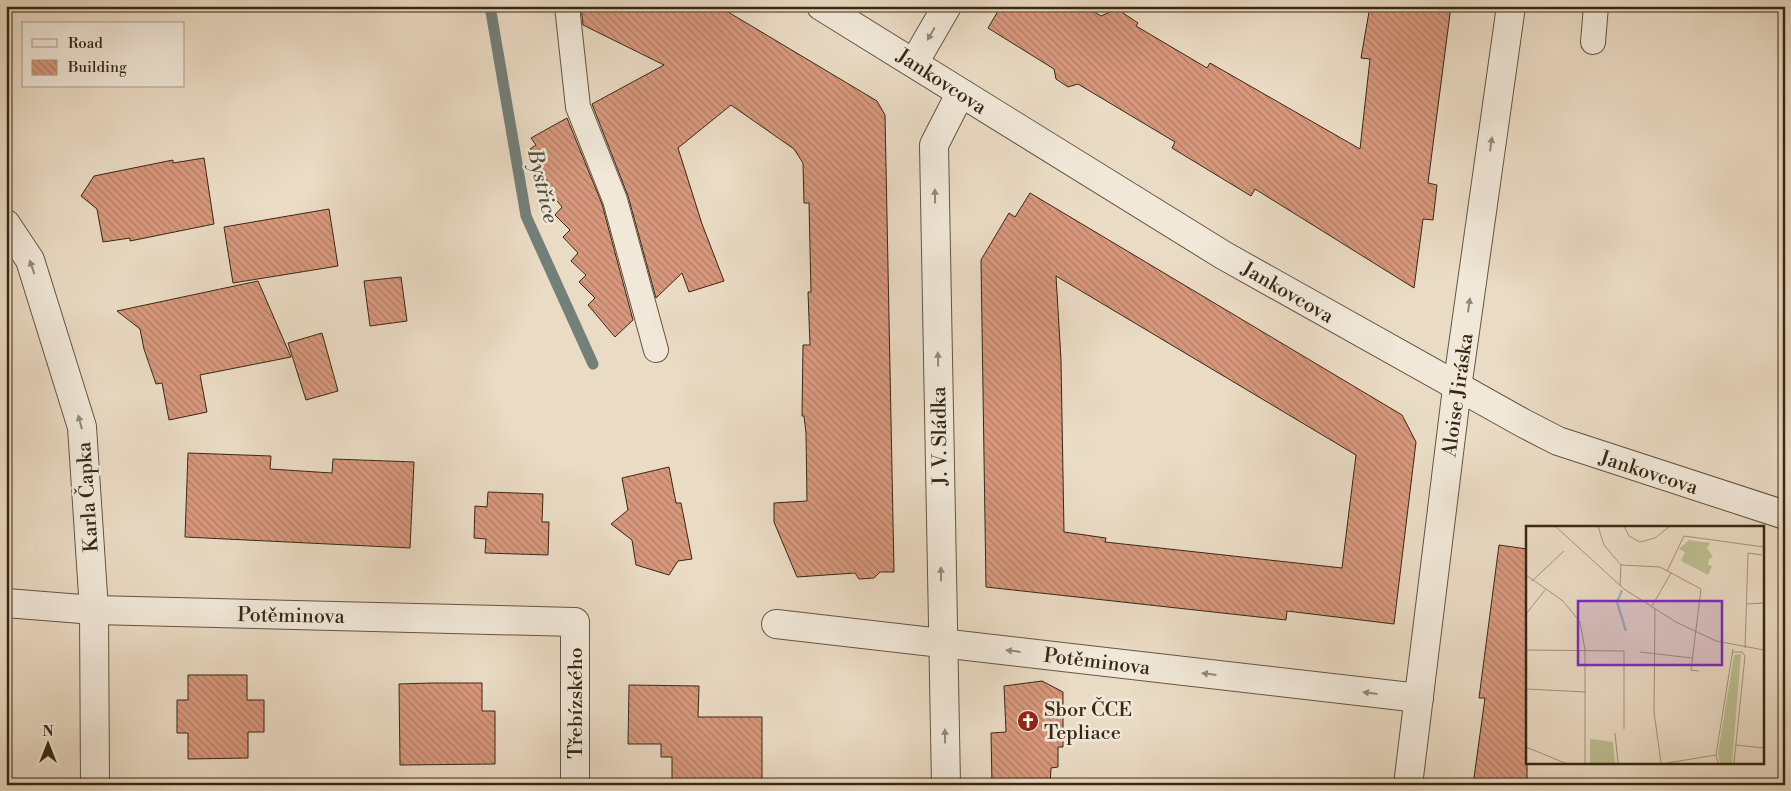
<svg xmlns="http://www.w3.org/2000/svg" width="1791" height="791" font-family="'Libre Bodoni',serif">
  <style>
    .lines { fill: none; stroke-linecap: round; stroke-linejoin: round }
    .stream { stroke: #737f79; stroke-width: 11 }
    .building { fill: url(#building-back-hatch); stroke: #382813; fill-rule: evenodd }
    .service-casing { stroke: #64553f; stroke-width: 26 }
    .minor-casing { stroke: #64553f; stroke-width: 30 }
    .service { stroke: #f1e8d9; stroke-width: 24 }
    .minor { stroke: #f1e8d9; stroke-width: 28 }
    .oneway { fill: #948876 }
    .labels { text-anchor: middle; stroke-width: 5; stroke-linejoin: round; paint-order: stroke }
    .street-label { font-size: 20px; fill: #382813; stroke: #f1e8d9 }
    .poi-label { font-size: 20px; fill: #382813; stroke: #f1e8d9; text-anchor: start }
    .water-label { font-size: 21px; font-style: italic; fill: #514c3e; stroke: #f1e8d9 }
    .inset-river { fill: none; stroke: #9bb9bd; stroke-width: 2.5 }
    .inset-road { fill: none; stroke: #a3937d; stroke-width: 1 }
    .view { fill: #7b2cbf; fill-opacity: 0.15; stroke: #7b2cbf; stroke-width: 2.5 }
    .inset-edge { fill: none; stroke: #382813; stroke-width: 2.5 }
  </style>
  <defs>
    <pattern id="building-back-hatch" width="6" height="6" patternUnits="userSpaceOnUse" patternTransform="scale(1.25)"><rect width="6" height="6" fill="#d8987d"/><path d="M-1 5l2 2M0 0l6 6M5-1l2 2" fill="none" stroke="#b07c65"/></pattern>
  </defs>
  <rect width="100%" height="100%" fill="#eadbc4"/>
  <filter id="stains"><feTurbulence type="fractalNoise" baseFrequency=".004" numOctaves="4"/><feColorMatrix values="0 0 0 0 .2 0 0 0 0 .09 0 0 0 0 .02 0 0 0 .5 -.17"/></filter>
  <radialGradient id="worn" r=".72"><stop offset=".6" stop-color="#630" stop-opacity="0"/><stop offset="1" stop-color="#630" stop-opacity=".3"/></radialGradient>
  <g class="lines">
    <!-- stream -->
    <path class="stream" d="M 490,6 L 526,216 L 593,364"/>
  </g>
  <!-- building -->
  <g class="building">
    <path d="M 581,6 L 718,6 L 877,101 L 885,115 L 894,572 L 880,572 L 874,578 L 859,579 L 855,573 L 797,577 L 774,522 L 774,503 L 807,501 L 806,433 L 804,416 L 802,416 L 803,345 L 810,345 L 808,292 L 811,292 L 809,203 L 804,203 L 803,163 L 794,149 L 731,105 L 678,148 L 702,224 L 724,281 L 689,292 L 682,273 L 656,298 L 628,196 L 592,104 L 664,65 L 583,25 Z"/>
    <path d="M 1001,6 L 1084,6 L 1101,16 L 1117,9 L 1138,23 L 1136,26 L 1207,68 L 1210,63 L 1360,149 L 1370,59 L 1361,58 L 1370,6 L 1451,6 L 1428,183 L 1437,185 L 1433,220 L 1423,219 L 1414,288 L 1255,189 L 1251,196 L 1172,148 L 1175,142 L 1078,84 L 1068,87 L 1056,79 L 1054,69 L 988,28 Z"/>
    <path d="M 567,118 L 602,204 L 633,320 L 615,337 L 588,305 L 595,298 L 579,282 L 586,275 L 571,261 L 578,253 L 563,237 L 570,230 L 555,215 L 562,207 L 545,186 L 549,183 L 537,169 L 541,166 L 530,149 L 536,145 L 531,138 Z"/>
    <path d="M 204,158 L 214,224 L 130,241 L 130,238 L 103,242 L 97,209 L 81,196 L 94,176 L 173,160 L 173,163 Z"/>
    <path d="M 1030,193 L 1402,415 L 1416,442 L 1394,624 L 1287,611 L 1286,620 L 986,587 L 981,260 L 1009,213 L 1015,217 ZM 1056,276 L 1356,455 L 1342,568 L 1105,542 L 1106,538 L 1064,532 L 1061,360 Z"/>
    <path d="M 329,209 L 338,266 L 233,283 L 224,227 Z"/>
    <path d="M 401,277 L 407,321 L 370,326 L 364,281 Z"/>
    <path d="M 258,281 L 291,357 L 200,375 L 207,412 L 169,420 L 162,383 L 156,384 L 144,349 L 140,329 L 117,311 Z"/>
    <path d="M 322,333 L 338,391 L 306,400 L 288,343 Z"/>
    <path d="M 188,453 L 271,456 L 270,469 L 332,473 L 333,459 L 414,462 L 410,548 L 185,537 Z"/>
    <path d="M 669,467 L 676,503 L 681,503 L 692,559 L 678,561 L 669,575 L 636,565 L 632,540 L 611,524 L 628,510 L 622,478 Z"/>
    <path d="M 488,492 L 543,494 L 542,522 L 549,522 L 548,555 L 485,553 L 486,539 L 474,538 L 475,506 L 487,507 Z"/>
    <path d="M 1499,545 L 1527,549 L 1527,785 L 1473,785 L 1485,698 L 1479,698 Z"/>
    <path d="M 188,675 L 247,675 L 247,700 L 264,700 L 264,732 L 248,732 L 248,758 L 188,759 L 188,733 L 177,733 L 177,700 L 188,700 Z"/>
    <path d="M 1042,681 L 1063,692 L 1063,747 L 1058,747 L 1058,767 L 1051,768 L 1050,785 L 992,785 L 991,733 L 1006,732 L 1004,686 Z"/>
    <path d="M 432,683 L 482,683 L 482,711 L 495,711 L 495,764 L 400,765 L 399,684 Z"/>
    <path d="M 629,685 L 699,686 L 698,717 L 762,717 L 762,785 L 672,785 L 672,757 L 661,757 L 661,744 L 628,744 Z"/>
  </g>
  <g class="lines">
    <!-- service casing -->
    <g class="service-casing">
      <g id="service">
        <path d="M 567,6 L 578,107 L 615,200 L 656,350"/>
        <path d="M 1593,42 L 1596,6"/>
      </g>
    </g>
    <!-- minor casing -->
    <g class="minor-casing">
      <g id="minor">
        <path d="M 821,6 L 1223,255 L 1523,423 L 1558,441 L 1785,515"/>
        <path d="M 914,63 L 947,6"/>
        <path d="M 6,224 L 30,260 L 82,427 L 94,610 L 95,785"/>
        <path d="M 6,603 L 94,610 L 575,622 L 575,785"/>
        <path d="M 776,624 L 1419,698"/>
        <path d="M 946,785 L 934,145 L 960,94"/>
        <path d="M 1408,785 L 1457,388 L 1511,6"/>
      </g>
    </g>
    <!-- service -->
    <use href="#service" class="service"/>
    <!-- minor -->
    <use href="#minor" class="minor"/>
  </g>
  <!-- one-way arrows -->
  <defs><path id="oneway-solid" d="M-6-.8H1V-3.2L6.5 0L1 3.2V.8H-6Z" transform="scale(1.25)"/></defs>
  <g class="oneway">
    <use href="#oneway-solid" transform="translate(931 34) rotate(120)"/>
    <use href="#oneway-solid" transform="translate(1491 144) rotate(-82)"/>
    <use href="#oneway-solid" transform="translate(935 196) rotate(-91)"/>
    <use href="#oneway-solid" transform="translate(32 267) rotate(-109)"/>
    <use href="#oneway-solid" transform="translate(1469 305) rotate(-82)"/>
    <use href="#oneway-solid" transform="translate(938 359) rotate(-91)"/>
    <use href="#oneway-solid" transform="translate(80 422) rotate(-105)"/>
    <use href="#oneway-solid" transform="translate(941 574) rotate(-91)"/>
    <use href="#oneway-solid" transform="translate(1013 651) rotate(-173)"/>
    <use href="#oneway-solid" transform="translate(1209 674) rotate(-173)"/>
    <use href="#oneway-solid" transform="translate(1370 693) rotate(-173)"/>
    <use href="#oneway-solid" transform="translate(945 736) rotate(-91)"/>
  </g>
  <!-- icons -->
  <defs>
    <g id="church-disc" transform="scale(1.125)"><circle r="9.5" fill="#8f2418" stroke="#f1e8d9"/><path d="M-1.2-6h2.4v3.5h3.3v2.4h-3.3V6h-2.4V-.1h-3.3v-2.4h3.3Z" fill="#fff"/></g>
  </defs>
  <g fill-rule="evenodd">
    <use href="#church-disc" x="1028" y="721"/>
  </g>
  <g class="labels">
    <!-- street labels -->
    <g class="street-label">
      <text transform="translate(942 81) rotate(33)" y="7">Jankovcova</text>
      <text transform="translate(1288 292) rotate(30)" y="7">Jankovcova</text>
      <text transform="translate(1457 395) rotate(-82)" y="7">Aloise Jiráska</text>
      <text transform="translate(939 436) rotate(-91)" y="7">J. V. Sládka</text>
      <text transform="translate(1649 472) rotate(18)" y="7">Jankovcova</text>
      <text transform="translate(87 497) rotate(-94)" y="7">Karla Čapka</text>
      <text transform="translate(291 615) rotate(1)" y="7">Potěminova</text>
      <text transform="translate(1097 661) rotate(7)" y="7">Potěminova</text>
      <text transform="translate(575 703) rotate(-90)" y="7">Třebízského</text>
    </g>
    <!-- poi labels -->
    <g class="poi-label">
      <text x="1044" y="716">Sbor ČCE<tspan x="1044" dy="23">Tepliace</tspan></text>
    </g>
    <!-- water labels -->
    <g class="water-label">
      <text transform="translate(543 186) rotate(77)" y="7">Bystřice</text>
    </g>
  </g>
  <!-- overview -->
  <g transform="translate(1526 526)">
    <rect width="238" height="238" fill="#eadbc4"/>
    <path d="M 64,213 L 87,216 L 89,237 L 64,237 Z" fill="#bdbe90"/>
    <path d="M 163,14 L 184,17 L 181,22 L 187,31 L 183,33 L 182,39 L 186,40 L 182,49 L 155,35 L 159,26 L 153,23 ZM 215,128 L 206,237 L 194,237 L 192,227 L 208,129 Z" fill="#bdbe90"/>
    <path class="inset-river" d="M 96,64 L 91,76 L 100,105"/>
    <path class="inset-road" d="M 29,0 L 98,63 L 150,96 L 190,115 L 238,124M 72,0 L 78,19 L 95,39 L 134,41 L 175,63 L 165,144 L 173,145M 98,0 L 103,10 L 114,16 L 129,12 L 144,0M 141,45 L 158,10 L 238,21M 0,49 L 37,75 L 54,96 L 59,124 L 59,237M 6,55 L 38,25M 94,60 L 95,39M 221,78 L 238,77M 126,80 L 145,47M 129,83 L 128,186 L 135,237M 0,88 L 19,64M 219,122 L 222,27 L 236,29M 0,124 L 98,125 L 98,203M 114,126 L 166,132M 207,126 L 216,126 L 219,130 L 208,237M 0,163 L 60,166M 89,207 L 92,237M 210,219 L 238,222M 0,221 L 39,237M 141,237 L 190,229M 192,237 L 190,229 L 207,123"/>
    <path class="view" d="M 52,75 L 196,75 L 196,139 L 52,139 Z"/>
    <rect width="238" height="238" class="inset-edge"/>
  </g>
  <!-- margin -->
  <rect width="1791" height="791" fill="none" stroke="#eadbc4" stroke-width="25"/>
  <rect x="8" y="8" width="1776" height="776" fill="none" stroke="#382813" stroke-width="2.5"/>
  <rect x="12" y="12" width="1766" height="766" fill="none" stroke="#382813"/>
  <!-- legend -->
  <rect x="22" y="22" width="162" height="65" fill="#f1e8d9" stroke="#a79b8a"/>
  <rect x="32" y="39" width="25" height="8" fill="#f1e8d9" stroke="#a79b8a"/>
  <text x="68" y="48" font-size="15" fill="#382813">Road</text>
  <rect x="32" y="60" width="25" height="15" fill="url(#building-back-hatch)" stroke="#a79b8a"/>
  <text x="68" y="72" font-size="15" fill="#382813">Building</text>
  <!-- north arrow -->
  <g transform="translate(48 744)" stroke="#f1e8d9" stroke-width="4" paint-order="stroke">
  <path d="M0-4L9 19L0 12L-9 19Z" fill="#382813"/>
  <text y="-8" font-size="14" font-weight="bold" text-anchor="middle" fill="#382813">N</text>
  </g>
  <rect width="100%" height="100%" filter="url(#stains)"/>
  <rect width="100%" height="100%" fill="url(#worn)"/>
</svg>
